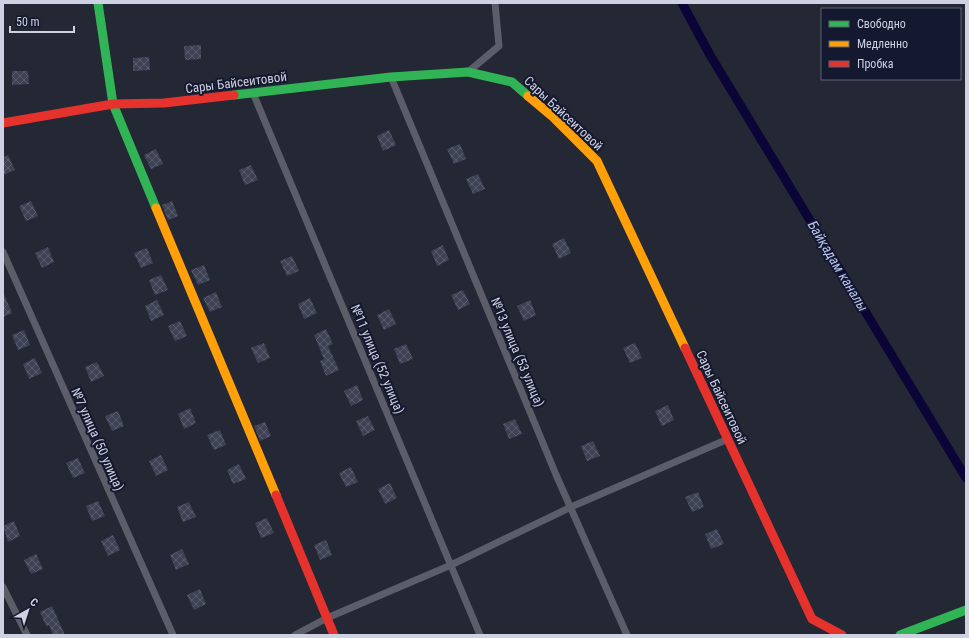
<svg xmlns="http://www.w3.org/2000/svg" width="969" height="638" font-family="'Roboto Condensed',sans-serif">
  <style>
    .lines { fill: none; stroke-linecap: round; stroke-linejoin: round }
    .canal { stroke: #0a0437; stroke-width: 9 }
    .building { fill: url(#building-cross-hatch) }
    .street { stroke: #5b5d68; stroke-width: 7 }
    .fast { stroke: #30b455; stroke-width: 9 }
    .slow { stroke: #ff9f0a; stroke-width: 9 }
    .jam { stroke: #e5322d; stroke-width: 9 }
    .labels { text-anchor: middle; stroke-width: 4; stroke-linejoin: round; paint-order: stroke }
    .street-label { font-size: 13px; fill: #cdd1e1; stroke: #15192f }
    .water-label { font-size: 14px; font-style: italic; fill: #b8c3ef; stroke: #15192f }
  </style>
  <defs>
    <pattern id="building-cross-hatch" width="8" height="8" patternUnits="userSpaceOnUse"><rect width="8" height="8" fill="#3e4255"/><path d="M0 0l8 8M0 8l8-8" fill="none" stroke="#595c6d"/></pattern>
  </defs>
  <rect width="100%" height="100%" fill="#242734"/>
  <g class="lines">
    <!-- canal -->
    <path class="canal" d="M 682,3 L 710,55 L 966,478"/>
  </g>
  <!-- building -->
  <g class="building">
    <path d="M 201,45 L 201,59 L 185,60 L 184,46 Z"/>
    <path d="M 149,57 L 150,70 L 133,71 L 133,58 Z"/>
    <path d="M 12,71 L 28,71 L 29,84 L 12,85 Z"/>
    <path d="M 389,130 L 396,145 L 383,151 L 377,136 Z"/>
    <path d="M 460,144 L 466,159 L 454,164 L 447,149 Z"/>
    <path d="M 156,149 L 163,164 L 151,169 L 144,155 Z"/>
    <path d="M 8,155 L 15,170 L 3,175 L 3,157 Z"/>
    <path d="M 251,165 L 258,180 L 245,185 L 239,170 Z"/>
    <path d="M 478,174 L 485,189 L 473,194 L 466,179 Z"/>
    <path d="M 31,201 L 38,216 L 26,221 L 19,206 Z"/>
    <path d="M 172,201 L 178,216 L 168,220 L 162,205 Z"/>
    <path d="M 564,238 L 571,253 L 559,259 L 552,244 Z"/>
    <path d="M 443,245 L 449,260 L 437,266 L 431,251 Z"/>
    <path d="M 48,247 L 54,262 L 42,268 L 35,253 Z"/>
    <path d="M 147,248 L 153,263 L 141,268 L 134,253 Z"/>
    <path d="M 292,256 L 299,271 L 287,276 L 280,261 Z"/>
    <path d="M 204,265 L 210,280 L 198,285 L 191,270 Z"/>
    <path d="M 161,275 L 168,290 L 155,295 L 149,280 Z"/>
    <path d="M 463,290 L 470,304 L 458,310 L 451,295 Z"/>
    <path d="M 3,292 L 12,313 L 3,317 Z"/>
    <path d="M 216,292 L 222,307 L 210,312 L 203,298 Z"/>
    <path d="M 310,298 L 317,313 L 304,319 L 298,304 Z"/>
    <path d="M 157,300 L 164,315 L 151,321 L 145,306 Z"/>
    <path d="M 530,300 L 536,315 L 524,321 L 517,306 Z"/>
    <path d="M 389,309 L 396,324 L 384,330 L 377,315 Z"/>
    <path d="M 180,321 L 187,336 L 175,341 L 168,326 Z"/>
    <path d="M 326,329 L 333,344 L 328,346 L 339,370 L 326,376 L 320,361 L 324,359 L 314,335 Z"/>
    <path d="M 24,330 L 30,345 L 18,350 L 12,335 Z"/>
    <path d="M 264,343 L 270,358 L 258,363 L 251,348 Z"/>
    <path d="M 635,343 L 642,358 L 630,363 L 623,348 Z"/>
    <path d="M 406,344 L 413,359 L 400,364 L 394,349 Z"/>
    <path d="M 35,358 L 42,373 L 29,379 L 23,364 Z"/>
    <path d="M 97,362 L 104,376 L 91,382 L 85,367 Z"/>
    <path d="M 357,385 L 363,400 L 351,406 L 344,391 Z"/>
    <path d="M 668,405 L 674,420 L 662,426 L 655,411 Z"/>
    <path d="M 190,408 L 196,423 L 184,429 L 178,414 Z"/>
    <path d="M 118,411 L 124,426 L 112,431 L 105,416 Z"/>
    <path d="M 368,416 L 375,430 L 363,436 L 356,421 Z"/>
    <path d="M 515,419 L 522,434 L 509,439 L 503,424 Z"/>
    <path d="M 265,422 L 271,436 L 260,441 L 254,426 Z"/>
    <path d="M 220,430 L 226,445 L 214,450 L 207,435 Z"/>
    <path d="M 593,441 L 600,456 L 587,461 L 581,446 Z"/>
    <path d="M 161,455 L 168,470 L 156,476 L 149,461 Z"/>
    <path d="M 78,458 L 85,473 L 73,478 L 66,463 Z"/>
    <path d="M 239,464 L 246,479 L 233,484 L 227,470 Z"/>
    <path d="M 351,467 L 358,482 L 346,487 L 339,473 Z"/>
    <path d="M 390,483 L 397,498 L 385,504 L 378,489 Z"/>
    <path d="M 698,492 L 704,507 L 692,512 L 685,497 Z"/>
    <path d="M 98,501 L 105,516 L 92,521 L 86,506 Z"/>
    <path d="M 189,502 L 196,517 L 183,522 L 177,507 Z"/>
    <path d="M 267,518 L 274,533 L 261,538 L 255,523 Z"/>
    <path d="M 14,521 L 20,536 L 8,542 L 3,526 Z"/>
    <path d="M 717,529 L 724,544 L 711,549 L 705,534 Z"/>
    <path d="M 113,535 L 120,550 L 108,556 L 101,541 Z"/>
    <path d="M 326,540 L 332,555 L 320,560 L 314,545 Z"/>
    <path d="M 182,549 L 189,564 L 176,570 L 170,555 Z"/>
    <path d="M 36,554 L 43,569 L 31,574 L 24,560 Z"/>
    <path d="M 200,589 L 206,604 L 194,610 L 187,595 Z"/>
    <path d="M 52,606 L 65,635 L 53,635 L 49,625 L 46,626 L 40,612 Z"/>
  </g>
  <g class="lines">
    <!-- street -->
    <g class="street">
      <path d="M 468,72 L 499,46 L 495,3"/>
      <path d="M 391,77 L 557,477 L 627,635"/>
      <path d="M 253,93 L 480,635"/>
      <path d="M 3,252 L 173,635"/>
      <path d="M 3,587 L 27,635"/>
      <path d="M 295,635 L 327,618 L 451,565 L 571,507 L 728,439"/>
    </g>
    <!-- fast -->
    <g class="fast">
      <path d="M 98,3 L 113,104 L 156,208"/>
      <path d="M 234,95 L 391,77 L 468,72 L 512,82 L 528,96"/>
      <path d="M 900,635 L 966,610"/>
    </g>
    <!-- slow -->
    <g class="slow">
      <path d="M 528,96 L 553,117 L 597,161 L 685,348"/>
      <path d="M 156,208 L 276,495"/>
    </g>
    <!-- jam -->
    <g class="jam">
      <path d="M 3,123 L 113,104 L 164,103 L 234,95"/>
      <path d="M 685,348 L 812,619 L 842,635"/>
      <path d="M 276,495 L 334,635"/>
    </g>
  </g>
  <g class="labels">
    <!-- street labels -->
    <g class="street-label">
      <text transform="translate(236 82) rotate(-7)" y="5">Сары Байсеитовой</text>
      <text transform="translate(564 113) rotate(43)" y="5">Сары Байсеитовой</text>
      <text transform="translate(518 352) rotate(67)" y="5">№13 улица (53 улица)</text>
      <text transform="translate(378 359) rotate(67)" y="5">№11 улица (52 улица)</text>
      <text transform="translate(722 397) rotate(65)" y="5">Сары Байсеитовой</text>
      <text transform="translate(98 439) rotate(66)" y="5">№7 улица (50 улица)</text>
    </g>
    <!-- water labels -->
    <g class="water-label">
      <text transform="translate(838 266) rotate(59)" y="5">Байқадам каналы</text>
    </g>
  </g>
  <!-- border -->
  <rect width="969" height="638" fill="none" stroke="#cdd1e1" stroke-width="8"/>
  <!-- legend -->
  <rect x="821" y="8" width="140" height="72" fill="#15192f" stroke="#5f6376"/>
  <rect x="829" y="21" width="20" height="6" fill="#30b455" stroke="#5f6376"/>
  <text x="857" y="28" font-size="12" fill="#cdd1e1">Свободно</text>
  <rect x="829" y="41" width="20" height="6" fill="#ff9f0a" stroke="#5f6376"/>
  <text x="857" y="48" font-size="12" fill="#cdd1e1">Медленно</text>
  <rect x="829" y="61" width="20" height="6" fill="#e5322d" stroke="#5f6376"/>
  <text x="857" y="68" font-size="12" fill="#cdd1e1">Пробка</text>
  <!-- north arrow -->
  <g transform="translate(28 610) rotate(39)" stroke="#15192f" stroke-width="3" paint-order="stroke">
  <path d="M0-3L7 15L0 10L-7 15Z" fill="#cdd1e1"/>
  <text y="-6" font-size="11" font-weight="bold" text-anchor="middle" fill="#cdd1e1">С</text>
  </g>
  <!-- scale -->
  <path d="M10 26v6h64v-6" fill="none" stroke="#cdd1e1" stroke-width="2"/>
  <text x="16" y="26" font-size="12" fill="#cdd1e1" stroke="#15192f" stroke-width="3" paint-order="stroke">50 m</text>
</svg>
